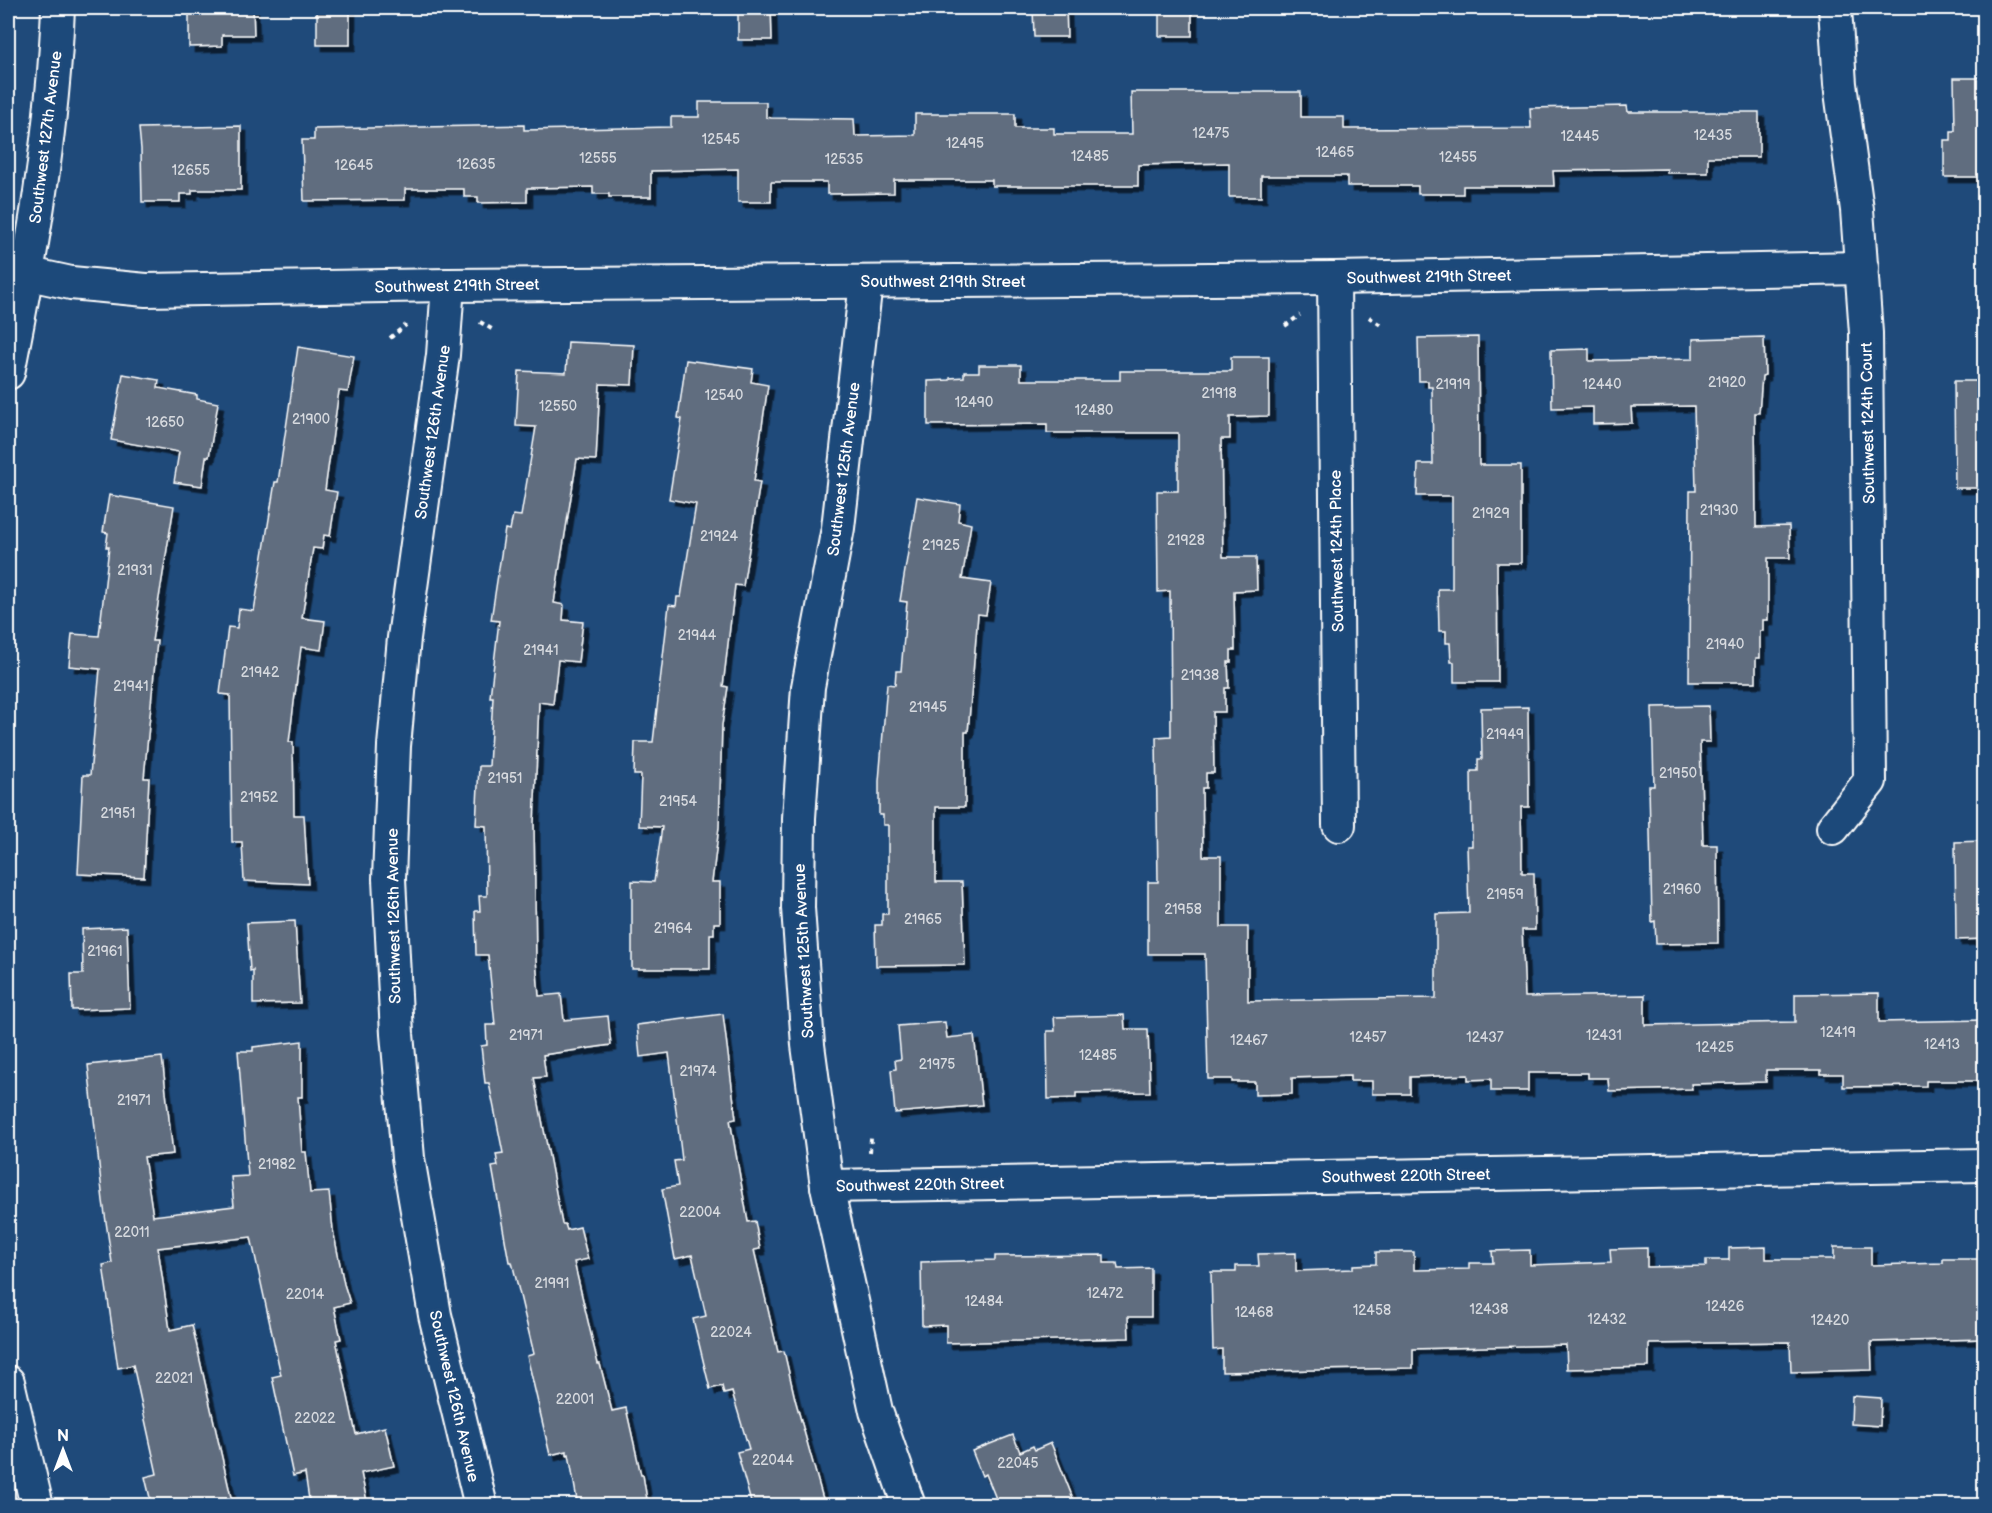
<svg xmlns="http://www.w3.org/2000/svg" width="1992" height="1513" font-family="'Balsamiq Sans',sans-serif">
  <style>
    .building { fill: #606d7f; stroke: #fff; stroke-width: 1.5; filter: url(#shadow) }
    .lines { fill: none; stroke-linecap: round; stroke-linejoin: round }
    .street-casing { stroke: #fff; stroke-width: 36 }
    .path { stroke: #fff; stroke-width: 4; stroke-dasharray: 4.5 4.5; stroke-linecap: butt }
    .street { stroke: #1f4a7a; stroke-width: 32 }
    .labels { text-anchor: middle; stroke-width: 6; stroke-linejoin: round; paint-order: stroke }
    .number-label { font-size: 14px; fill: #d7dadf }
    .street-label { font-size: 16px; fill: #fff; stroke: #1f4a7a }
  </style>
  <defs>
    <filter id="shadow"><feDropShadow dx="5.5" dy="5.5" stdDeviation="0" flood-color="#0009"/></filter>
  </defs>
  <rect width="100%" height="100%" fill="#1f4a7a"/>
  <filter id="ink" filterUnits="userSpaceOnUse"><feTurbulence type="fractalNoise" baseFrequency=".0167" numOctaves="2"/><feDisplacementMap in="SourceGraphic" scale="12" xChannelSelector="R" yChannelSelector="G"/><feConvolveMatrix kernelMatrix="1 2 1 2 8 2 1 2 1" color-interpolation-filters="sRGB"/></filter>
  <g filter="url(#ink)">
    <!-- building -->
    <g class="building">
      <path d="M 189,8 L 253,8 L 254,35 L 222,35 L 222,46 L 189,47 Z"/>
      <rect x="317" y="8" width="33" height="37"/>
      <path d="M 738,8 L 771,8 L 772,40 L 738,40 Z"/>
      <path d="M 1033,8 L 1066,8 L 1067,37 L 1034,37 Z"/>
      <rect x="1159" y="8" width="33" height="28"/>
      <path d="M 1954,78 L 1984,78 L 1984,177 L 1944,177 L 1944,140 L 1951,140 L 1951,131 L 1955,131 Z"/>
      <path d="M 1131,92 L 1301,92 L 1301,117 L 1344,117 L 1344,129 L 1531,128 L 1530,108 L 1627,106 L 1628,112 L 1759,112 L 1759,157 L 1708,157 L 1708,173 L 1667,173 L 1667,169 L 1553,171 L 1554,186 L 1463,186 L 1463,194 L 1418,194 L 1418,186 L 1347,186 L 1347,176 L 1261,176 L 1261,197 L 1229,197 L 1229,163 L 1138,165 L 1138,186 L 992,186 L 992,180 L 894,180 L 894,193 L 827,194 L 827,182 L 771,182 L 771,202 L 738,202 L 738,169 L 651,171 L 651,197 L 609,197 L 609,194 L 593,194 L 593,187 L 527,188 L 527,202 L 478,203 L 478,197 L 464,197 L 464,189 L 405,189 L 405,200 L 304,201 L 302,140 L 314,140 L 314,129 L 524,125 L 524,130 L 671,127 L 671,117 L 699,117 L 699,102 L 766,102 L 766,117 L 771,118 L 854,119 L 855,136 L 915,135 L 915,114 L 1015,114 L 1015,128 L 1054,128 L 1054,134 L 1132,134 Z"/>
      <path d="M 241,126 L 241,190 L 192,190 L 192,194 L 180,194 L 180,202 L 142,202 L 141,149 L 139,128 Z"/>
      <path d="M 1478,337 L 1479,465 L 1521,465 L 1521,563 L 1497,563 L 1498,682 L 1454,682 L 1454,662 L 1451,662 L 1450,643 L 1446,643 L 1446,631 L 1439,631 L 1438,589 L 1452,589 L 1452,496 L 1417,496 L 1418,464 L 1433,464 L 1432,387 L 1428,387 L 1428,381 L 1419,381 L 1418,338 Z"/>
      <path d="M 1764,337 L 1765,375 L 1762,376 L 1759,413 L 1755,413 L 1756,527 L 1789,526 L 1790,558 L 1768,558 L 1768,620 L 1763,620 L 1763,631 L 1760,631 L 1760,658 L 1756,658 L 1756,682 L 1689,682 L 1690,491 L 1696,491 L 1694,406 L 1631,407 L 1632,423 L 1593,424 L 1593,407 L 1552,408 L 1551,350 L 1589,349 L 1589,361 L 1693,359 L 1693,339 Z"/>
      <path d="M 568,342 L 634,345 L 632,385 L 600,384 L 596,460 L 577,459 L 554,603 L 564,605 L 563,620 L 583,622 L 578,662 L 558,660 L 553,704 L 539,702 L 534,824 L 536,960 L 539,996 L 561,994 L 564,1020 L 608,1016 L 611,1045 L 543,1055 L 546,1077 L 534,1078 L 562,1224 L 565,1224 L 567,1230 L 580,1227 L 588,1259 L 574,1262 L 598,1364 L 600,1364 L 612,1411 L 626,1408 L 641,1475 L 643,1475 L 648,1506 L 578,1506 L 569,1454 L 567,1455 L 567,1451 L 550,1455 L 527,1356 L 534,1354 L 512,1262 L 509,1262 L 492,1167 L 498,1166 L 496,1154 L 503,1153 L 489,1083 L 485,1083 L 481,1046 L 487,1045 L 486,1025 L 495,1025 L 488,955 L 476,955 L 475,911 L 480,911 L 479,896 L 487,896 L 486,826 L 476,825 L 479,766 L 489,766 L 493,697 L 490,697 L 499,621 L 491,620 L 505,529 L 510,530 L 513,515 L 521,516 L 536,427 L 516,426 L 519,371 L 566,373 Z"/>
      <path d="M 298,347 L 354,356 L 348,392 L 339,391 L 325,490 L 337,492 L 330,536 L 324,535 L 322,549 L 313,548 L 302,618 L 325,621 L 321,650 L 301,647 L 289,742 L 293,742 L 294,815 L 304,815 L 308,884 L 244,881 L 242,842 L 232,842 L 230,695 L 220,694 L 228,627 L 237,628 L 239,609 L 254,611 L 275,482 L 278,482 Z"/>
      <path d="M 1231,357 L 1269,357 L 1269,416 L 1230,417 L 1230,439 L 1221,439 L 1223,557 L 1256,557 L 1257,590 L 1234,591 L 1235,650 L 1231,650 L 1231,662 L 1228,662 L 1229,688 L 1225,688 L 1225,712 L 1213,712 L 1214,773 L 1206,773 L 1206,788 L 1202,788 L 1203,856 L 1221,856 L 1221,927 L 1248,927 L 1248,1001 L 1436,998 L 1436,914 L 1469,913 L 1467,846 L 1472,846 L 1471,771 L 1478,771 L 1478,759 L 1482,759 L 1481,708 L 1528,707 L 1529,807 L 1521,807 L 1522,873 L 1534,873 L 1535,930 L 1522,930 L 1525,997 L 1645,995 L 1645,1025 L 1795,1022 L 1795,994 L 1879,993 L 1879,1022 L 1984,1020 L 1984,1081 L 1926,1081 L 1926,1086 L 1843,1087 L 1843,1074 L 1821,1074 L 1821,1070 L 1766,1070 L 1766,1082 L 1691,1084 L 1692,1089 L 1609,1091 L 1608,1078 L 1588,1078 L 1588,1073 L 1528,1073 L 1528,1091 L 1491,1091 L 1491,1079 L 1468,1080 L 1468,1075 L 1410,1077 L 1410,1094 L 1372,1094 L 1372,1081 L 1350,1081 L 1350,1076 L 1292,1078 L 1292,1094 L 1255,1095 L 1255,1082 L 1232,1082 L 1232,1079 L 1208,1079 L 1205,954 L 1148,954 L 1148,882 L 1158,882 L 1156,737 L 1171,736 L 1170,591 L 1158,592 L 1157,491 L 1178,491 L 1178,433 L 1047,433 L 1047,424 L 928,425 L 928,381 L 950,380 L 950,378 L 964,377 L 964,372 L 979,372 L 979,365 L 1021,365 L 1021,380 L 1120,380 L 1120,371 L 1231,371 Z"/>
      <path d="M 686,360 L 753,369 L 751,382 L 768,385 L 754,481 L 760,482 L 743,586 L 735,585 L 723,686 L 728,687 L 722,725 L 719,827 L 712,882 L 720,882 L 720,923 L 714,923 L 714,934 L 710,934 L 710,969 L 632,969 L 632,881 L 654,882 L 662,827 L 639,826 L 641,775 L 634,775 L 635,742 L 653,742 L 669,605 L 676,606 L 677,597 L 681,597 L 696,504 L 669,499 L 682,419 L 678,418 Z"/>
      <path d="M 123,374 L 159,380 L 158,388 L 197,395 L 197,399 L 218,403 L 209,457 L 206,457 L 202,486 L 174,482 L 179,452 L 111,440 Z"/>
      <path d="M 1954,381 L 1984,381 L 1984,488 L 1955,488 Z"/>
      <path d="M 109,495 L 174,506 L 152,641 L 157,641 L 144,778 L 149,778 L 144,877 L 78,874 L 83,775 L 90,775 L 100,669 L 69,666 L 72,634 L 99,636 L 109,547 L 106,547 L 108,533 L 103,532 Z"/>
      <path d="M 917,497 L 960,504 L 958,521 L 971,524 L 962,579 L 991,583 L 986,615 L 978,614 L 968,732 L 965,732 L 965,807 L 936,807 L 936,882 L 962,882 L 965,965 L 876,966 L 875,925 L 882,925 L 882,914 L 888,914 L 888,825 L 883,825 L 883,815 L 879,815 L 879,781 L 887,684 L 895,685 L 896,671 L 901,671 L 907,602 L 900,601 Z"/>
      <path d="M 1709,706 L 1710,742 L 1700,742 L 1703,845 L 1717,845 L 1718,943 L 1656,944 L 1655,921 L 1652,922 L 1649,786 L 1654,786 L 1652,707 Z"/>
      <path d="M 1984,841 L 1984,939 L 1956,940 L 1955,842 Z"/>
      <path d="M 295,921 L 300,1003 L 253,1004 L 253,970 L 250,971 L 247,923 Z"/>
      <path d="M 127,927 L 130,1008 L 72,1010 L 71,974 L 83,974 L 82,929 Z"/>
      <path d="M 723,1014 L 736,1119 L 730,1120 L 748,1222 L 755,1221 L 760,1249 L 754,1250 L 778,1352 L 784,1351 L 795,1399 L 825,1506 L 752,1506 L 737,1452 L 749,1449 L 732,1392 L 724,1394 L 722,1386 L 710,1389 L 693,1319 L 706,1316 L 692,1255 L 675,1259 L 662,1189 L 678,1186 L 674,1161 L 682,1160 L 669,1053 L 640,1057 L 637,1025 Z"/>
      <path d="M 1124,1015 L 1125,1029 L 1148,1029 L 1150,1092 L 1076,1093 L 1076,1098 L 1048,1099 L 1047,1031 L 1055,1031 L 1054,1017 Z"/>
      <path d="M 945,1022 L 947,1038 L 974,1035 L 982,1105 L 895,1113 L 891,1070 L 896,1069 L 895,1060 L 901,1059 L 898,1026 Z"/>
      <path d="M 302,1041 L 302,1097 L 298,1097 L 302,1152 L 306,1152 L 310,1193 L 329,1192 L 333,1230 L 344,1284 L 350,1303 L 334,1307 L 341,1339 L 336,1340 L 356,1434 L 385,1427 L 394,1466 L 361,1473 L 368,1506 L 310,1506 L 305,1473 L 293,1476 L 272,1377 L 281,1375 L 251,1237 L 158,1248 L 170,1330 L 192,1325 L 233,1506 L 152,1506 L 145,1477 L 157,1474 L 133,1365 L 118,1368 L 103,1265 L 112,1263 L 103,1201 L 88,1065 L 162,1057 L 173,1154 L 144,1157 L 153,1216 L 234,1206 L 231,1177 L 248,1176 L 238,1051 L 253,1051 L 253,1047 Z"/>
      <path d="M 1766,1247 L 1766,1259 L 1834,1259 L 1834,1247 L 1871,1247 L 1871,1265 L 1943,1263 L 1943,1259 L 1984,1259 L 1984,1339 L 1871,1342 L 1872,1370 L 1791,1372 L 1790,1342 L 1649,1344 L 1649,1367 L 1567,1369 L 1566,1345 L 1413,1349 L 1413,1368 L 1222,1372 L 1222,1349 L 1213,1350 L 1211,1272 L 1236,1272 L 1236,1266 L 1259,1266 L 1258,1254 L 1296,1253 L 1296,1271 L 1353,1269 L 1353,1265 L 1376,1264 L 1376,1252 L 1414,1252 L 1414,1270 L 1469,1269 L 1469,1263 L 1493,1263 L 1492,1251 L 1530,1250 L 1530,1265 L 1611,1262 L 1610,1249 L 1647,1248 L 1647,1267 L 1706,1266 L 1706,1260 L 1729,1260 L 1729,1248 Z"/>
      <path d="M 1104,1255 L 1104,1263 L 1117,1263 L 1118,1269 L 1151,1268 L 1151,1317 L 1128,1317 L 1129,1338 L 946,1343 L 946,1325 L 922,1326 L 921,1262 L 995,1260 L 995,1256 Z"/>
      <path d="M 1852,1396 L 1881,1398 L 1880,1426 L 1851,1424 Z"/>
      <path d="M 1013,1435 L 1020,1452 L 1033,1446 L 1035,1450 L 1051,1443 L 1076,1506 L 999,1506 L 986,1474 L 982,1476 L 972,1451 Z"/>
    </g>
    <g class="lines">
      <!-- street casing -->
      <g class="street-casing">
        <g id="street">
          <path d="M 25,273 L 71,283 L 146,290 L 448,285 L 1334,278 L 1862,268"/>
          <path d="M 1334,278 L 1339,825"/>
          <path d="M 866,282 L 838,528 L 808,687 L 799,818 L 798,908 L 808,1045 L 827,1186 L 876,1411 L 909,1506"/>
          <path d="M 448,285 L 443,355 L 404,638 L 394,746 L 389,879 L 397,1034 L 408,1158 L 435,1315 L 481,1506"/>
          <path d="M 8,373 C 32,252 53,131 58,8"/>
          <path d="M 1833,828 L 1870,781 L 1866,333 L 1857,210 L 1840,84 L 1835,8"/>
          <path d="M 827,1186 L 1984,1165"/>
          <path d="M 8,1382 L 37,1506"/>
        </g>
      </g>
      <!-- path -->
      <g class="path">
        <path d="M 1369,317 L 1382,326"/>
        <path d="M 480,322 L 495,331"/>
        <path d="M 1285,326 L 1300,315"/>
        <path d="M 390,338 L 406,325"/>
        <path d="M 870,1152 L 871,1138"/>
      </g>
      <!-- street -->
      <use href="#street" class="street"/>
    </g>
  </g>
  <g class="labels">
    <!-- number labels -->
    <g class="number-label">
      <text x="1211" y="138">12475</text>
      <text x="1713" y="140">12435</text>
      <text x="1580" y="141">12445</text>
      <text x="721" y="144">12545</text>
      <text x="965" y="148">12495</text>
      <text x="1335" y="157">12465</text>
      <text x="1090" y="161">12485</text>
      <text x="1458" y="162">12455</text>
      <text x="598" y="163">12555</text>
      <text x="844" y="164">12535</text>
      <text x="476" y="169">12635</text>
      <text x="354" y="170">12645</text>
      <text x="191" y="175">12655</text>
      <text x="1727" y="387">21920</text>
      <text x="1453" y="389">21919</text>
      <text x="1602" y="389">12440</text>
      <text x="1219" y="398">21918</text>
      <text x="724" y="400">12540</text>
      <text x="974" y="407">12490</text>
      <text x="558" y="411">12550</text>
      <text x="1094" y="415">12480</text>
      <text x="311" y="424">21900</text>
      <text x="165" y="427">12650</text>
      <text x="1719" y="515">21930</text>
      <text x="1491" y="518">21929</text>
      <text x="719" y="541">21924</text>
      <text x="1186" y="545">21928</text>
      <text x="941" y="550">21925</text>
      <text x="135" y="575">21931</text>
      <text x="697" y="640">21944</text>
      <text x="1725" y="649">21940</text>
      <text x="541" y="655">21941</text>
      <text x="260" y="677">21942</text>
      <text x="1200" y="680">21938</text>
      <text x="131" y="691">21941</text>
      <text x="928" y="712">21945</text>
      <text x="1505" y="739">21949</text>
      <text x="1678" y="778">21950</text>
      <text x="505" y="783">21951</text>
      <text x="259" y="802">21952</text>
      <text x="678" y="806">21954</text>
      <text x="118" y="818">21951</text>
      <text x="1682" y="894">21960</text>
      <text x="1505" y="899">21959</text>
      <text x="1183" y="914">21958</text>
      <text x="923" y="924">21965</text>
      <text x="673" y="933">21964</text>
      <text x="105" y="956">21961</text>
      <text x="1838" y="1037">12419</text>
      <text x="526" y="1040">21971</text>
      <text x="1604" y="1040">12431</text>
      <text x="1368" y="1042">12457</text>
      <text x="1485" y="1042">12437</text>
      <text x="1249" y="1045">12467</text>
      <text x="1942" y="1049">12413</text>
      <text x="1715" y="1052">12425</text>
      <text x="1098" y="1060">12485</text>
      <text x="937" y="1069">21975</text>
      <text x="698" y="1076">21974</text>
      <text x="134" y="1105">21971</text>
      <text x="277" y="1169">21982</text>
      <text x="700" y="1217">22004</text>
      <text x="132" y="1237">22011</text>
      <text x="552" y="1288">21991</text>
      <text x="1105" y="1298">12472</text>
      <text x="305" y="1299">22014</text>
      <text x="984" y="1306">12484</text>
      <text x="1725" y="1311">12426</text>
      <text x="1489" y="1314">12438</text>
      <text x="1372" y="1315">12458</text>
      <text x="1254" y="1317">12468</text>
      <text x="1607" y="1324">12432</text>
      <text x="1830" y="1325">12420</text>
      <text x="731" y="1337">22024</text>
      <text x="174" y="1383">22021</text>
      <text x="575" y="1404">22001</text>
      <text x="315" y="1423">22022</text>
      <text x="773" y="1465">22044</text>
      <text x="1018" y="1468">22045</text>
    </g>
    <!-- street labels -->
    <g class="street-label">
      <text transform="translate(45 137) rotate(-83)" y="6">Southwest 127th Avenue</text>
      <text transform="translate(1429 276) rotate(-1)" y="6">Southwest 219th Street</text>
      <text x="943" y="287">Southwest 219th Street</text>
      <text transform="translate(457 285) rotate(-1)" y="6">Southwest 219th Street</text>
      <text transform="translate(1867 423) rotate(-91)" y="6">Southwest 124th Court</text>
      <text transform="translate(432 432) rotate(-82)" y="6">Southwest 126th Avenue</text>
      <text transform="translate(843 469) rotate(-83)" y="6">Southwest 125th Avenue</text>
      <text transform="translate(1336 551) rotate(-91)" y="6">Southwest 124th Place</text>
      <text transform="translate(393 916) rotate(-91)" y="6">Southwest 126th Avenue</text>
      <text transform="translate(803 951) rotate(-93)" y="6">Southwest 125th Avenue</text>
      <text transform="translate(1406 1175) rotate(-1)" y="6">Southwest 220th Street</text>
      <text transform="translate(920 1184) rotate(-1)" y="6">Southwest 220th Street</text>
      <text transform="translate(455 1396) rotate(77)" y="6">Southwest 126th Avenue</text>
    </g>
  </g>
  <!-- margin -->
  <rect width="1992" height="1513" fill="none" stroke="#1f4a7a" stroke-width="30"/>
  <rect x="15" y="15" width="1962" height="1483" fill="none" stroke="#fff" stroke-width="2" filter="url(#ink)"/>
  <!-- north arrow -->
  <g transform="translate(63 1450)" stroke="#1f4a7a" stroke-width="4.5" paint-order="stroke">
  <path d="M0-4.5L10 22L0 15L-10 22Z" fill="#ffffff"/>
  <text y="-9" font-size="16" font-weight="bold" text-anchor="middle" fill="#ffffff">N</text>
  </g>
</svg>
